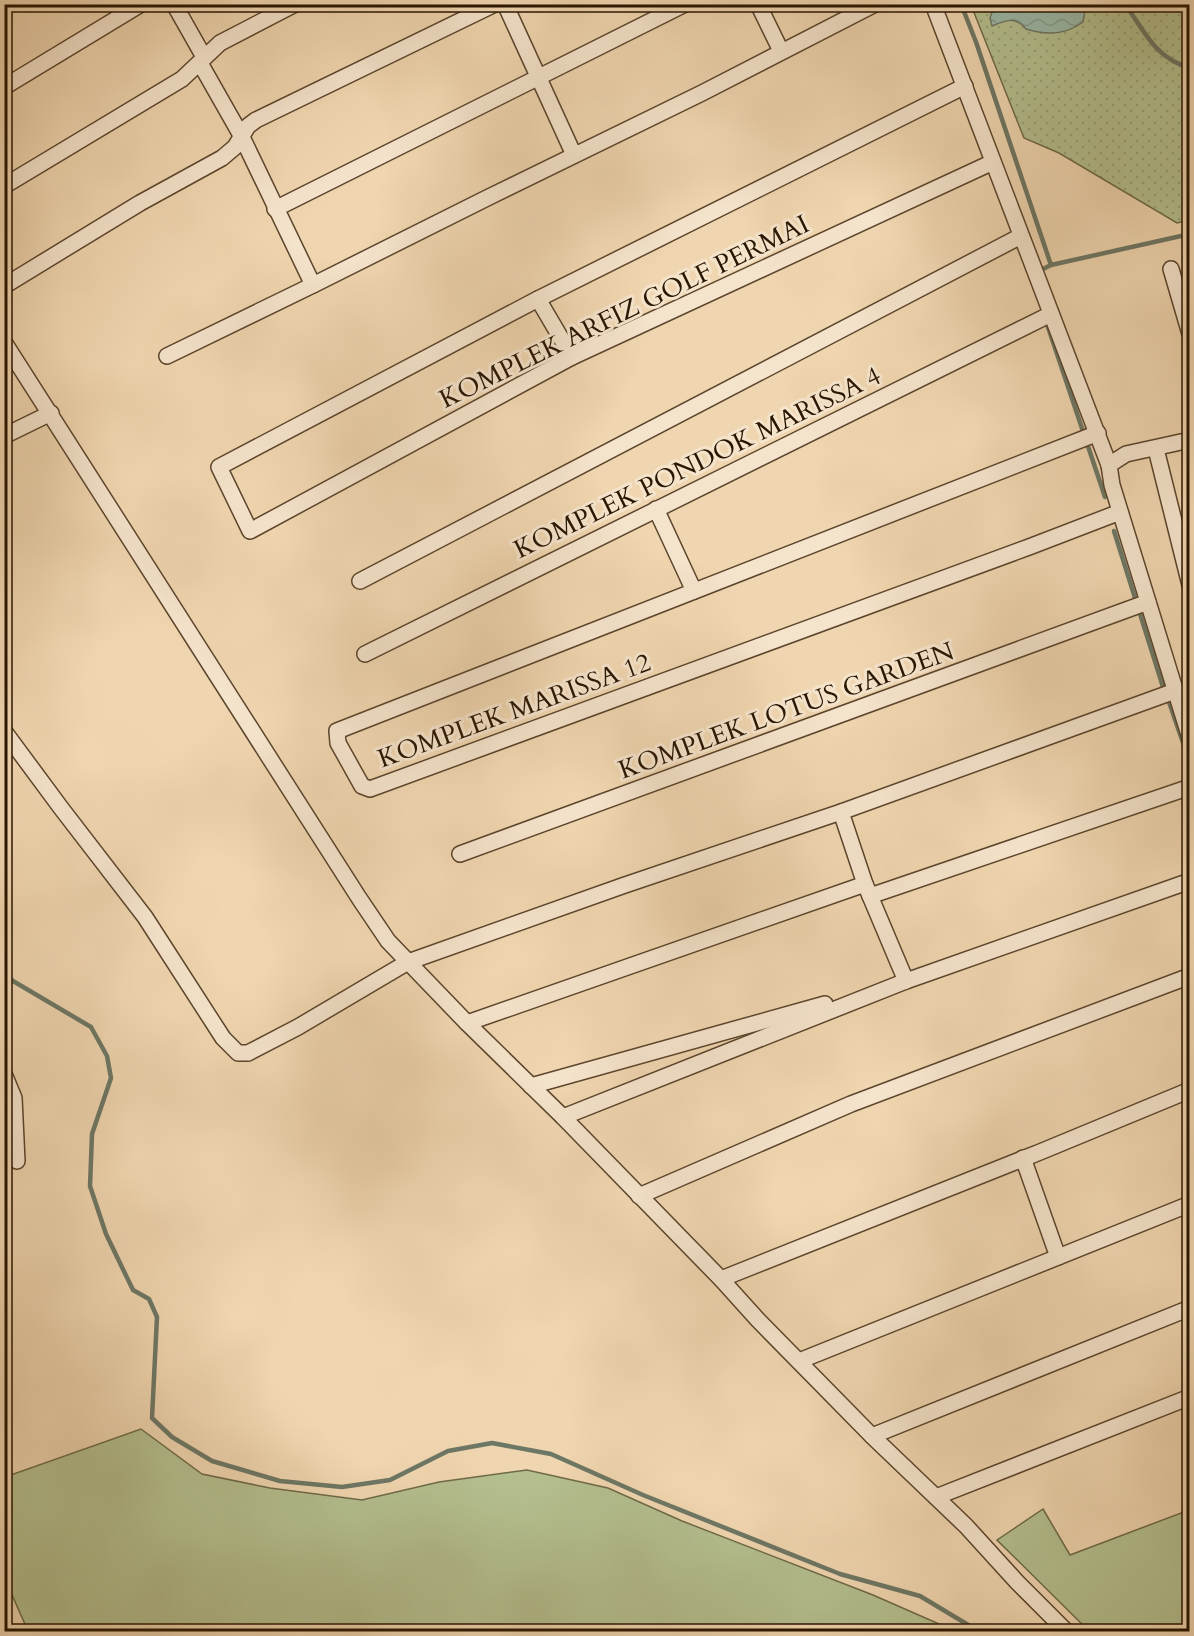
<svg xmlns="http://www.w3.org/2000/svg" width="1194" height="1636" font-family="Cardo,serif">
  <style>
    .grass { fill: url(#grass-dots); stroke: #6e6a48; stroke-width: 1.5 }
    .park { fill: #b4bf8f; stroke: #6e6a48; stroke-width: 1.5 }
    .water { fill: url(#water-waves); stroke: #6d7765; stroke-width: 1.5 }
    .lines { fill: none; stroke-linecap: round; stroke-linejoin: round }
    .stream { stroke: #6d7765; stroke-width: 4.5 }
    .street-casing { stroke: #5b452c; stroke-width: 18 }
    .street { stroke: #f5e4cc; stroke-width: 15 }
    .labels { text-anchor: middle; stroke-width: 6; stroke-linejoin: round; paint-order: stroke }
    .street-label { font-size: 26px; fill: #291500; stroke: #f5e4cc }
  </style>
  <defs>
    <pattern id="grass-dots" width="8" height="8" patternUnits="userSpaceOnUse" patternTransform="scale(1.5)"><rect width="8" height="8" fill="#b4bf8f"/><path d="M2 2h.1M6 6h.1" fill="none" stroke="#9ba37a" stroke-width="1.8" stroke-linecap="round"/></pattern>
    <pattern id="water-waves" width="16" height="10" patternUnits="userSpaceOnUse" patternTransform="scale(1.5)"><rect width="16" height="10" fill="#9ab9a9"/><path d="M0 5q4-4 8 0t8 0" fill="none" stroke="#859e90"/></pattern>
  </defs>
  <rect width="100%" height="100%" fill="#f0d6b0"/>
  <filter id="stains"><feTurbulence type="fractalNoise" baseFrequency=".00333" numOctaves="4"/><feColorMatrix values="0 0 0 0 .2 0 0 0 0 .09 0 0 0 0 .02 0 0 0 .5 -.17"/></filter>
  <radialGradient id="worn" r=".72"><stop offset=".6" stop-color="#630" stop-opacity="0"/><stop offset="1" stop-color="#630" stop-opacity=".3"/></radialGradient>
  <!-- grass -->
  <path class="grass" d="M 971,5 L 1189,5 L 1189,220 L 1177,223 L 1059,153 L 1024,138 Z"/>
  <!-- park -->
  <g class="park">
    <path d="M 141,1429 L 202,1474 L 270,1488 L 362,1500 L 439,1482 L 527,1470 L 608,1488 L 682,1521 L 873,1595 L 955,1631 L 28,1631 L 5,1579 L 5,1477 Z"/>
    <path d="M 1043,1509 L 1070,1555 L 1189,1510 L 1189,1631 L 1089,1631 L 997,1540 Z"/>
  </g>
  <!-- water -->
  <path class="water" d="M 995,4 L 1086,4 L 1086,5 L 1083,22 C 1066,35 1045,35 1026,29 C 1016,16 1006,20 992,26 L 990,18 Z"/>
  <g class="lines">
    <!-- stream -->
    <g class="stream">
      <path d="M 961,4 L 976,42 L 1051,265"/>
      <path d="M 1125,4 C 1145,32 1155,58 1190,68"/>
      <path d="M 1039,271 L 1051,265 L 1190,234"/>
      <path d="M 1047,324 L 1105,497"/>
      <path d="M 1114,531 L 1163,687"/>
      <path d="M 1169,702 L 1190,763"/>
      <path d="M 4,973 L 13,981 L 91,1027 L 107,1056 L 111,1078 L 92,1134 L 90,1186 L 106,1234 L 133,1290 L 149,1299 L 157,1317 L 152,1418 L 172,1437 L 212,1461 L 280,1481 L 342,1487 L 390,1480 L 448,1451 L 492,1443 L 551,1454 L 643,1495 L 840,1574 L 920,1596 L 980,1632"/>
    </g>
    <!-- street casing -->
    <g class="street-casing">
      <g id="street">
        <path d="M 174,4 L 204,57"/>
        <path d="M 505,4 L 574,155"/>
        <path d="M 758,4 L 781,51"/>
        <path d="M 933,4 L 1109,465"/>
        <path d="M 200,63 L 242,137 L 313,285 L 489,197 L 702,93 L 875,4"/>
        <path d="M 4,87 L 141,4"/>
        <path d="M 4,186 L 182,79 L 220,43 L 295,4"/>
        <path d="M 275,209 L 685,4"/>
        <path d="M 1171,269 L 1190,334"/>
        <path d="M 4,286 L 140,203 L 222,158 L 235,147 L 248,126 L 256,120 L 495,4"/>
        <path d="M 538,299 L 219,467 L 250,531 L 572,357 L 993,162"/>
        <path d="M 4,342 L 359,898 L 388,941 L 467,1023 L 563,1117 L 721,1279 L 758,1320 L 872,1436 L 966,1526 L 1017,1582 L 1067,1632"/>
        <path d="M 167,356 L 313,285"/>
        <path d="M 572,357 L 538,299 L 965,86"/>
        <path d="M 1098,433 L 337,731 L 338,743 L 362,786 L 370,789 L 1029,547 L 1120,512"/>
        <path d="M 4,436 L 51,413"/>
        <path d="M 1190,440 L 1126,454 L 1109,465 L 1112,485 L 1190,738"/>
        <path d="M 1156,449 L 1190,585"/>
        <path d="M 656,509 L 694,591"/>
        <path d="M 360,581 L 1021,236"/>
        <path d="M 365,654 L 1051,314"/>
        <path d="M 4,731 L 61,808 L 145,917 L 223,1038 L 238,1053 L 248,1053 L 298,1027 L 408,962 L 625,885 L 841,812 L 1175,691"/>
        <path d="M 841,812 L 865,884 L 906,981"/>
        <path d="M 460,854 L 1148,602"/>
        <path d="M 870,896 L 1190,787"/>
        <path d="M 467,1023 L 865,884"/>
        <path d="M 4,1074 L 14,1098 L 17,1161"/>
        <path d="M 531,1086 L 825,1004"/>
        <path d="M 563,1117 L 906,981 L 1190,881"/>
        <path d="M 1023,1158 L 1058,1257"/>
        <path d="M 639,1196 L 851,1104 L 1190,976"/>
        <path d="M 721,1279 L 1040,1152 L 1190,1090"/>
        <path d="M 799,1361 L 1190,1204"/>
        <path d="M 872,1436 L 1190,1308"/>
        <path d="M 936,1497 L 1190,1397"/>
      </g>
    </g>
    <!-- street -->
    <use href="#street" class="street"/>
  </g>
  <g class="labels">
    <!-- street labels -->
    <g class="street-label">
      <text transform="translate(624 311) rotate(-26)" y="9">KOMPLEK ARFIZ GOLF PERMAI</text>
      <text transform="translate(697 462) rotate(-26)" y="9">KOMPLEK PONDOK MARISSA 4</text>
      <text transform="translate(514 710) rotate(-20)" y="9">KOMPLEK MARISSA 12</text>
      <text transform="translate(786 710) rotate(-20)" y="9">KOMPLEK LOTUS GARDEN</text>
    </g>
  </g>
  <!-- margin -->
  <rect width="1194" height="1636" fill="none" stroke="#f0d6b0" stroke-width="24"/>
  <rect x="6" y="6" width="1182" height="1624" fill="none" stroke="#291500" stroke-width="3"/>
  <rect x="12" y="12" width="1170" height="1612" fill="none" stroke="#291500" stroke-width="1.5"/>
  <rect width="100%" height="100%" filter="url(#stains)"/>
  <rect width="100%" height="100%" fill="url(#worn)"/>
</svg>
